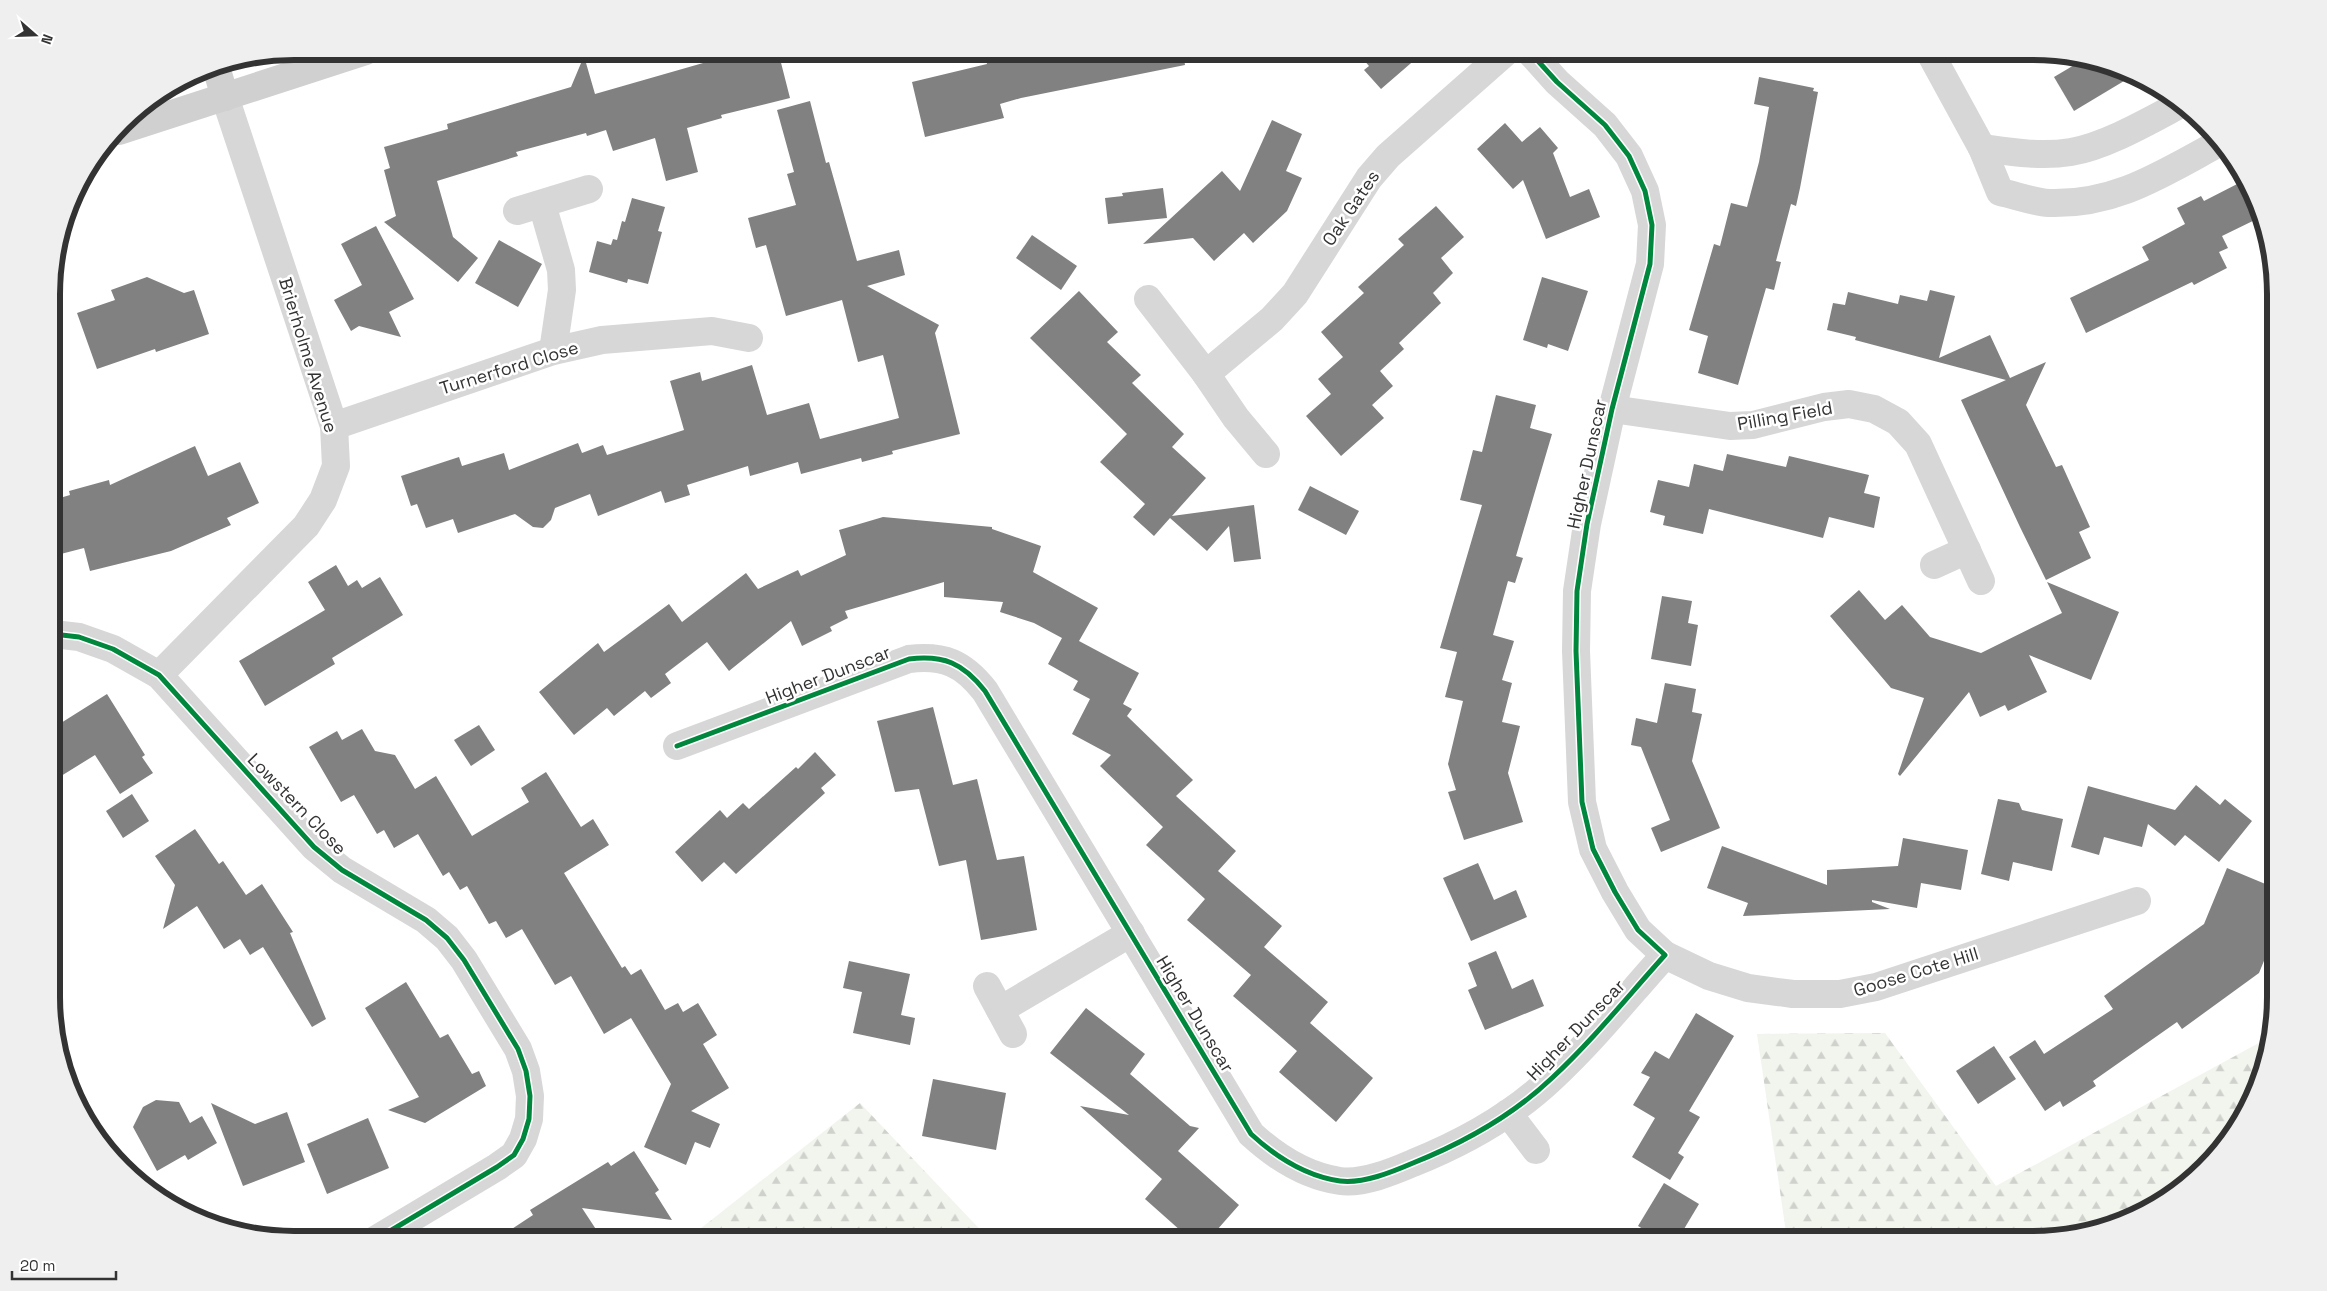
<svg xmlns="http://www.w3.org/2000/svg" width="2327" height="1291" font-family="'Space Grotesk',sans-serif">
  <style>
    .forest { fill: url(#forest-firs) }
    .building { fill: #818181 }
    .lines { fill: none; stroke-linecap: round; stroke-linejoin: round }
    .street { stroke: #d7d7d7; stroke-width: 28 }
    .secondary { stroke: #d0d0d0; stroke-width: 28 }
    .cycleway-casing { stroke: #fff; stroke-width: 8 }
    .cycleway { stroke: #00873e; stroke-width: 5 }
    .labels { text-anchor: middle; stroke-width: 5; stroke-linejoin: round; paint-order: stroke }
    .street-label { font-size: 18px; fill: #333; stroke: #fff }
    .rim { fill: none; stroke: #333; stroke-width: 6 }
  </style>
  <defs>
    <pattern id="forest-firs" width="22" height="20" patternUnits="userSpaceOnUse" patternTransform="scale(1.25)"><rect width="22" height="20" fill="#f1f5ed"/><path d="M5 1l3.5 6h-7zM16 11l3.5 6h-7z" fill="#cfd2cc"/></pattern>
  </defs>
  <rect width="100%" height="100%" fill="#fff"/>
  <!-- forest -->
  <g class="forest">
    <path d="M 1885,1033 L 1996,1186 L 2268,1038 L 2243,1118 L 2205,1168 L 2155,1207 L 2111,1227 L 2048,1239 L 1787,1239 L 1757,1034 Z"/>
    <path d="M 860,1103 L 990,1240 L 686,1240 Z"/>
  </g>
  <!-- building -->
  <g class="building">
    <path d="M 736,51 L 778,51 L 790,98 L 721,115 L 722,118 L 687,128 L 698,172 L 666,181 L 655,138 L 613,151 L 606,130 L 587,136 L 586,133 L 516,152 L 518,156 L 437,181 L 453,237 L 478,258 L 458,282 L 384,222 L 396,216 L 384,170 L 390,168 L 384,147 L 448,129 L 447,124 L 571,87 L 584,56 L 595,94 L 717,59 L 717,56 Z"/>
    <path d="M 984,51 L 1183,51 L 1185,65 L 1021,98 L 1000,104 L 1004,118 L 925,137 L 912,82 L 987,64 Z"/>
    <path d="M 1356,51 L 1425,51 L 1381,89 L 1364,70 L 1369,66 Z"/>
    <path d="M 2086,58 L 2095,59 L 2134,75 L 2074,111 L 2054,77 Z"/>
    <path d="M 1759,77 L 1814,88 L 1813,91 L 1818,92 L 1800,188 L 1796,206 L 1791,204 L 1776,261 L 1781,262 L 1774,290 L 1766,288 L 1738,385 L 1698,373 L 1708,336 L 1689,330 L 1714,244 L 1720,246 L 1731,203 L 1747,207 L 1759,162 L 1769,107 L 1754,104 Z"/>
    <path d="M 810,101 L 826,163 L 829,162 L 857,261 L 899,250 L 905,275 L 867,286 L 939,325 L 935,333 L 960,434 L 892,451 L 893,454 L 862,462 L 861,458 L 801,474 L 798,462 L 750,476 L 748,466 L 687,485 L 690,495 L 665,503 L 661,491 L 598,516 L 590,494 L 555,508 L 551,520 L 543,528 L 533,527 L 515,514 L 458,533 L 453,519 L 426,528 L 417,504 L 411,506 L 401,476 L 459,457 L 462,466 L 504,453 L 509,470 L 578,443 L 582,453 L 603,445 L 607,455 L 684,430 L 670,381 L 700,372 L 702,381 L 752,365 L 767,415 L 809,403 L 820,439 L 899,418 L 883,355 L 858,362 L 842,300 L 786,316 L 766,245 L 756,248 L 748,218 L 796,205 L 787,174 L 794,172 L 777,110 Z"/>
    <path d="M 1272,120 L 1302,134 L 1286,171 L 1302,178 L 1287,211 L 1253,243 L 1244,233 L 1214,261 L 1193,238 L 1143,244 L 1222,171 L 1240,191 Z"/>
    <path d="M 1505,123 L 1522,142 L 1540,127 L 1558,148 L 1553,153 L 1570,197 L 1589,189 L 1600,217 L 1546,239 L 1523,180 L 1513,189 L 1477,149 Z"/>
    <path d="M 2245,180 L 2263,216 L 2222,236 L 2228,248 L 2219,252 L 2227,268 L 2194,285 L 2192,282 L 2086,333 L 2070,298 L 2149,260 L 2142,247 L 2185,224 L 2177,208 L 2201,196 L 2204,201 Z"/>
    <path d="M 1163,188 L 1167,218 L 1108,224 L 1105,198 L 1123,196 L 1122,193 Z"/>
    <path d="M 632,198 L 665,207 L 658,231 L 662,232 L 648,284 L 628,279 L 627,283 L 589,272 L 597,241 L 611,245 L 613,239 L 617,240 L 622,221 L 625,222 Z"/>
    <path d="M 1436,206 L 1464,237 L 1441,258 L 1453,273 L 1433,293 L 1441,303 L 1399,343 L 1404,349 L 1380,371 L 1393,386 L 1372,405 L 1384,418 L 1341,456 L 1306,416 L 1331,394 L 1318,379 L 1343,357 L 1321,332 L 1364,293 L 1358,287 L 1404,245 L 1398,239 Z"/>
    <path d="M 376,226 L 414,299 L 389,312 L 401,337 L 359,326 L 351,331 L 334,300 L 362,285 L 341,244 Z"/>
    <path d="M 1032,235 L 1077,266 L 1061,290 L 1016,258 Z"/>
    <path d="M 499,240 L 542,264 L 518,307 L 475,283 Z"/>
    <path d="M 147,277 L 184,293 L 194,290 L 209,334 L 156,352 L 155,349 L 97,369 L 77,313 L 115,300 L 111,290 Z"/>
    <path d="M 1542,277 L 1588,291 L 1568,351 L 1548,344 L 1547,348 L 1523,340 Z"/>
    <path d="M 1930,290 L 1955,296 L 1939,358 L 1990,335 L 2010,378 L 2046,362 L 2026,405 L 2056,467 L 2062,465 L 2090,527 L 2079,532 L 2091,558 L 2046,580 L 2020,527 L 1961,400 L 2006,380 L 1855,340 L 1856,337 L 1827,330 L 1833,303 L 1845,305 L 1848,292 L 1898,304 L 1900,295 L 1927,301 Z"/>
    <path d="M 1079,291 L 1118,332 L 1107,342 L 1141,375 L 1132,383 L 1184,434 L 1172,447 L 1206,478 L 1172,516 L 1254,505 L 1261,559 L 1234,562 L 1229,526 L 1207,551 L 1170,518 L 1154,536 L 1133,517 L 1145,504 L 1100,462 L 1127,434 L 1030,338 Z"/>
    <path d="M 1496,395 L 1536,405 L 1530,428 L 1552,434 L 1516,556 L 1523,558 L 1515,583 L 1508,581 L 1493,635 L 1514,641 L 1502,680 L 1512,683 L 1502,722 L 1520,726 L 1508,773 L 1523,822 L 1464,840 L 1448,792 L 1456,790 L 1448,764 L 1463,701 L 1445,697 L 1457,652 L 1440,648 L 1482,505 L 1460,500 L 1473,450 L 1482,452 Z"/>
    <path d="M 195,446 L 208,476 L 240,462 L 259,503 L 227,518 L 231,525 L 171,551 L 90,571 L 84,548 L 53,556 L 53,500 L 70,495 L 69,491 L 109,480 L 110,485 Z"/>
    <path d="M 1727,454 L 1786,467 L 1789,456 L 1869,475 L 1864,493 L 1880,497 L 1874,528 L 1829,517 L 1823,538 L 1709,509 L 1703,534 L 1663,525 L 1665,516 L 1650,512 L 1658,480 L 1689,487 L 1694,464 L 1723,471 Z"/>
    <path d="M 1310,486 L 1359,511 L 1346,535 L 1298,510 Z"/>
    <path d="M 883,517 L 992,527 L 992,529 L 1041,546 L 1033,572 L 1098,608 L 1079,641 L 1139,673 L 1123,704 L 1132,709 L 1127,716 L 1193,780 L 1176,796 L 1236,851 L 1218,871 L 1282,926 L 1264,947 L 1328,1002 L 1310,1023 L 1373,1078 L 1336,1122 L 1279,1072 L 1297,1051 L 1233,996 L 1251,975 L 1187,920 L 1205,899 L 1146,845 L 1163,827 L 1100,766 L 1111,755 L 1072,734 L 1090,699 L 1073,690 L 1078,681 L 1048,664 L 1062,638 L 1034,623 L 1000,612 L 1003,602 L 944,597 L 944,582 L 845,611 L 848,618 L 830,627 L 832,631 L 802,646 L 791,621 L 729,671 L 707,642 L 665,674 L 671,683 L 651,698 L 645,691 L 614,716 L 607,708 L 574,735 L 539,692 L 598,643 L 604,652 L 669,604 L 682,622 L 746,573 L 758,589 L 798,570 L 801,576 L 846,555 L 839,530 Z"/>
    <path d="M 336,565 L 348,586 L 357,580 L 362,588 L 380,577 L 403,615 L 332,658 L 335,664 L 265,706 L 239,661 L 325,610 L 308,582 Z"/>
    <path d="M 2047,582 L 2119,612 L 2091,680 L 2029,655 L 2047,692 L 2008,711 L 2005,705 L 1980,717 L 1969,692 L 1900,776 L 1898,774 L 1924,698 L 1891,688 L 1830,616 L 1859,590 L 1885,620 L 1902,605 L 1930,637 L 1981,653 L 2062,613 Z"/>
    <path d="M 1662,596 L 1692,601 L 1688,623 L 1698,625 L 1691,666 L 1651,659 Z"/>
    <path d="M 1665,683 L 1696,689 L 1692,712 L 1702,714 L 1692,761 L 1720,828 L 1661,852 L 1651,828 L 1670,820 L 1641,747 L 1631,745 L 1636,718 L 1657,723 Z"/>
    <path d="M 107,694 L 145,755 L 142,757 L 153,773 L 120,794 L 95,755 L 53,781 L 53,728 Z"/>
    <path d="M 933,707 L 953,785 L 977,779 L 997,860 L 1024,856 L 1037,930 L 981,940 L 966,860 L 939,866 L 919,789 L 895,792 L 877,721 Z"/>
    <path d="M 479,725 L 495,750 L 471,766 L 454,740 Z"/>
    <path d="M 362,729 L 375,751 L 395,755 L 415,789 L 436,776 L 472,836 L 529,802 L 521,788 L 546,772 L 581,827 L 593,819 L 609,845 L 564,873 L 622,968 L 625,966 L 631,975 L 641,969 L 665,1010 L 678,1003 L 683,1012 L 698,1003 L 717,1035 L 703,1044 L 729,1088 L 691,1111 L 720,1124 L 710,1148 L 695,1142 L 686,1165 L 644,1147 L 671,1084 L 631,1018 L 604,1034 L 571,976 L 555,985 L 522,929 L 506,938 L 496,921 L 489,924 L 467,886 L 460,890 L 449,872 L 443,876 L 418,834 L 394,848 L 384,830 L 377,834 L 354,795 L 341,802 L 309,747 L 337,731 L 342,740 Z"/>
    <path d="M 815,752 L 836,775 L 821,788 L 825,793 L 736,874 L 724,862 L 702,882 L 675,852 L 720,810 L 727,818 L 743,803 L 749,809 L 796,767 L 798,769 Z"/>
    <path d="M 2196,785 L 2220,805 L 2225,799 L 2252,821 L 2219,862 L 2185,835 L 2175,846 L 2148,824 L 2142,847 L 2104,837 L 2099,855 L 2071,847 L 2088,786 L 2175,810 Z"/>
    <path d="M 132,794 L 149,821 L 123,838 L 106,811 Z"/>
    <path d="M 1998,799 L 2019,803 L 2022,810 L 2063,819 L 2052,871 L 2013,862 L 2009,881 L 1981,874 Z"/>
    <path d="M 195,829 L 219,864 L 223,861 L 246,895 L 262,884 L 293,932 L 290,933 L 326,1019 L 312,1027 L 263,947 L 250,955 L 240,939 L 224,949 L 197,906 L 163,929 L 175,885 L 155,856 Z"/>
    <path d="M 1903,838 L 1968,850 L 1961,890 L 1921,883 L 1917,908 L 1872,900 L 1872,902 L 1890,909 L 1743,916 L 1748,903 L 1707,888 L 1722,846 L 1827,885 L 1827,870 L 1898,866 Z"/>
    <path d="M 1478,863 L 1494,900 L 1516,890 L 1527,917 L 1471,941 L 1443,878 Z"/>
    <path d="M 2227,868 L 2275,888 L 2275,934 L 2259,973 L 2182,1029 L 2177,1022 L 2093,1081 L 2096,1086 L 2063,1107 L 2060,1101 L 2045,1111 L 2009,1057 L 2035,1040 L 2044,1054 L 2113,1009 L 2104,996 L 2204,924 Z"/>
    <path d="M 1496,951 L 1512,989 L 1533,979 L 1544,1006 L 1485,1030 L 1468,990 L 1477,986 L 1468,963 Z"/>
    <path d="M 849,961 L 910,974 L 901,1015 L 915,1018 L 910,1045 L 853,1033 L 862,992 L 843,988 Z"/>
    <path d="M 406,982 L 440,1038 L 448,1034 L 472,1074 L 479,1071 L 486,1086 L 425,1123 L 388,1110 L 419,1097 L 365,1008 Z"/>
    <path d="M 1086,1008 L 1145,1054 L 1130,1074 L 1190,1126 L 1199,1128 L 1178,1151 L 1239,1205 L 1209,1239 L 1190,1239 L 1145,1199 L 1162,1179 L 1080,1106 L 1129,1115 L 1050,1053 Z"/>
    <path d="M 1696,1013 L 1734,1036 L 1689,1111 L 1700,1117 L 1678,1153 L 1684,1157 L 1670,1180 L 1632,1157 L 1655,1118 L 1633,1105 L 1650,1077 L 1641,1073 L 1655,1051 L 1669,1059 Z"/>
    <path d="M 1994,1046 L 2016,1079 L 1978,1104 L 1956,1071 Z"/>
    <path d="M 933,1079 L 1006,1093 L 996,1150 L 922,1136 Z"/>
    <path d="M 156,1100 L 179,1102 L 190,1123 L 202,1116 L 217,1143 L 188,1160 L 185,1155 L 157,1171 L 133,1127 L 143,1107 Z"/>
    <path d="M 211,1103 L 255,1124 L 287,1112 L 305,1162 L 243,1186 Z"/>
    <path d="M 368,1118 L 389,1168 L 327,1194 L 307,1144 Z"/>
    <path d="M 634,1151 L 659,1190 L 655,1193 L 672,1220 L 582,1208 L 603,1240 L 495,1240 L 533,1215 L 530,1210 L 608,1162 L 611,1166 Z"/>
    <path d="M 1664,1183 L 1699,1204 L 1678,1239 L 1660,1239 L 1638,1226 Z"/>
  </g>
  <g class="lines">
    <!-- street -->
    <g class="street">
      <path d="M 1929,51 L 1982,148 L 2000,192 C 2015,195 2033,202 2049,203 C 2117,205 2163,173 2221,142"/>
      <path d="M 1982,148 C 2011,152 2041,157 2071,152 C 2106,146 2149,121 2181,104"/>
      <path d="M 542,204 L 561,270 L 562,290 L 553,351"/>
      <path d="M 517,211 L 589,189"/>
      <path d="M 1148,299 L 1206,374 L 1236,418 L 1266,454"/>
      <path d="M 1206,374 L 1272,319 L 1295,294 L 1369,178 L 1388,156 L 1507,51"/>
      <path d="M 1612,409 L 1730,426 L 1753,425 L 1824,407 L 1849,404 L 1874,409 L 1898,422 L 1918,444 L 1981,581"/>
      <path d="M 334,426 L 553,351 L 602,340 L 712,331 L 749,338"/>
      <path d="M 1934,565 L 1967,550"/>
      <path d="M 53,634 L 79,637 L 113,649 L 159,675 L 314,847 L 342,870 L 426,920 L 447,938 L 464,960 L 518,1049 L 526,1071 L 530,1096 L 529,1119 L 523,1139 L 514,1155 L 497,1167 L 375,1240"/>
      <path d="M 159,675 L 306,526 L 323,500 L 336,466 L 334,426 L 225,97"/>
      <path d="M 677,746 L 909,659 C 944,655 963,663 985,691 L 1251,1134 C 1276,1157 1305,1176 1340,1181 C 1363,1184 1392,1172 1413,1163 C 1463,1143 1513,1115 1552,1078 C 1593,1040 1628,996 1665,955 L 1638,930 L 1615,892 L 1593,849 L 1582,802 L 1576,651 L 1577,591 L 1587,524 L 1612,409 L 1650,264 L 1652,225 L 1645,191 L 1629,156 L 1605,125 L 1557,82 L 1529,51"/>
      <path d="M 1665,955 L 1709,976 L 1748,988 L 1793,994 L 1840,994 L 1876,987 L 2137,901"/>
      <path d="M 987,986 L 1013,1034"/>
      <path d="M 1000,1010 L 1131,933"/>
      <path d="M 1508,1113 L 1536,1150"/>
    </g>
    <!-- secondary -->
    <g class="secondary">
      <path d="M 216,67 L 225,97"/>
      <path d="M 119,131 L 366,51"/>
    </g>
    <!-- cycleway casing -->
    <g class="cycleway-casing">
      <g id="cycleway">
        <path d="M 53,634 L 79,637 L 113,649 L 159,675 L 314,847 L 342,870 L 426,920 L 447,938 L 464,960 L 518,1049 L 526,1071 L 530,1096 L 529,1119 L 523,1139 L 514,1155 L 497,1167 L 375,1240"/>
        <path d="M 677,746 L 909,659 C 944,655 963,663 985,691 L 1251,1134 C 1276,1157 1305,1176 1340,1181 C 1363,1184 1392,1172 1413,1163 C 1463,1143 1513,1115 1552,1078 C 1593,1040 1628,996 1665,955 L 1638,930 L 1615,892 L 1593,849 L 1582,802 L 1576,651 L 1577,591 L 1587,524 L 1612,409 L 1650,264 L 1652,225 L 1645,191 L 1629,156 L 1605,125 L 1557,82 L 1529,51"/>
      </g>
    </g>
    <!-- cycleway -->
    <use href="#cycleway" class="cycleway"/>
  </g>
  <g class="labels">
    <!-- street labels -->
    <g class="street-label">
      <text transform="translate(1351 208) rotate(-56)" y="6">Oak Gates</text>
      <text transform="translate(308 355) rotate(73)" y="6">Brierholme Avenue</text>
      <text transform="translate(509 368) rotate(-17)" y="6">Turnerford Close</text>
      <text transform="translate(1785 416) rotate(-10)" y="6">Pilling Field</text>
      <text transform="translate(1587 464) rotate(-78)" y="6">Higher Dunscar</text>
      <text transform="translate(828 675) rotate(-21)" y="6">Higher Dunscar</text>
      <text transform="translate(297 804) rotate(46)" y="6">Lowstern Close</text>
      <text transform="translate(1916 972) rotate(-17)" y="6">Goose Cote Hill</text>
      <text transform="translate(1195 1014) rotate(59)" y="6">Higher Dunscar</text>
      <text transform="translate(1576 1030) rotate(-46)" y="6">Higher Dunscar</text>
    </g>
  </g>
  <!-- crop -->
  <path d="M0 0H2327V1291H0ZM294 60H2033A234 234 0 0 1 2267 294V997A234 234 0 0 1 2033 1231H294A234 234 0 0 1 60 997V294A234 234 0 0 1 294 60Z" fill="#efefef" fill-rule="evenodd"/>
  <path class="rim" d="M294 60H2033A234 234 0 0 1 2267 294V997A234 234 0 0 1 2033 1231H294A234 234 0 0 1 60 997V294A234 234 0 0 1 294 60Z"/>
  <!-- north arrow -->
  <g transform="translate(35 35) rotate(110)" stroke="#ffffff" stroke-width="4" paint-order="stroke">
  <path d="M0-4L9 19L0 12L-9 19Z" fill="#333333"/>
  <text y="-8" font-size="14" font-weight="bold" text-anchor="middle" fill="#333333">N</text>
  </g>
  <!-- scale -->
  <path d="M12 1271v8h104v-8" fill="none" stroke="#333333" stroke-width="2.5"/>
  <text x="20" y="1271" font-size="15" fill="#333333" stroke="#ffffff" stroke-width="4" paint-order="stroke">20 m</text>
</svg>
